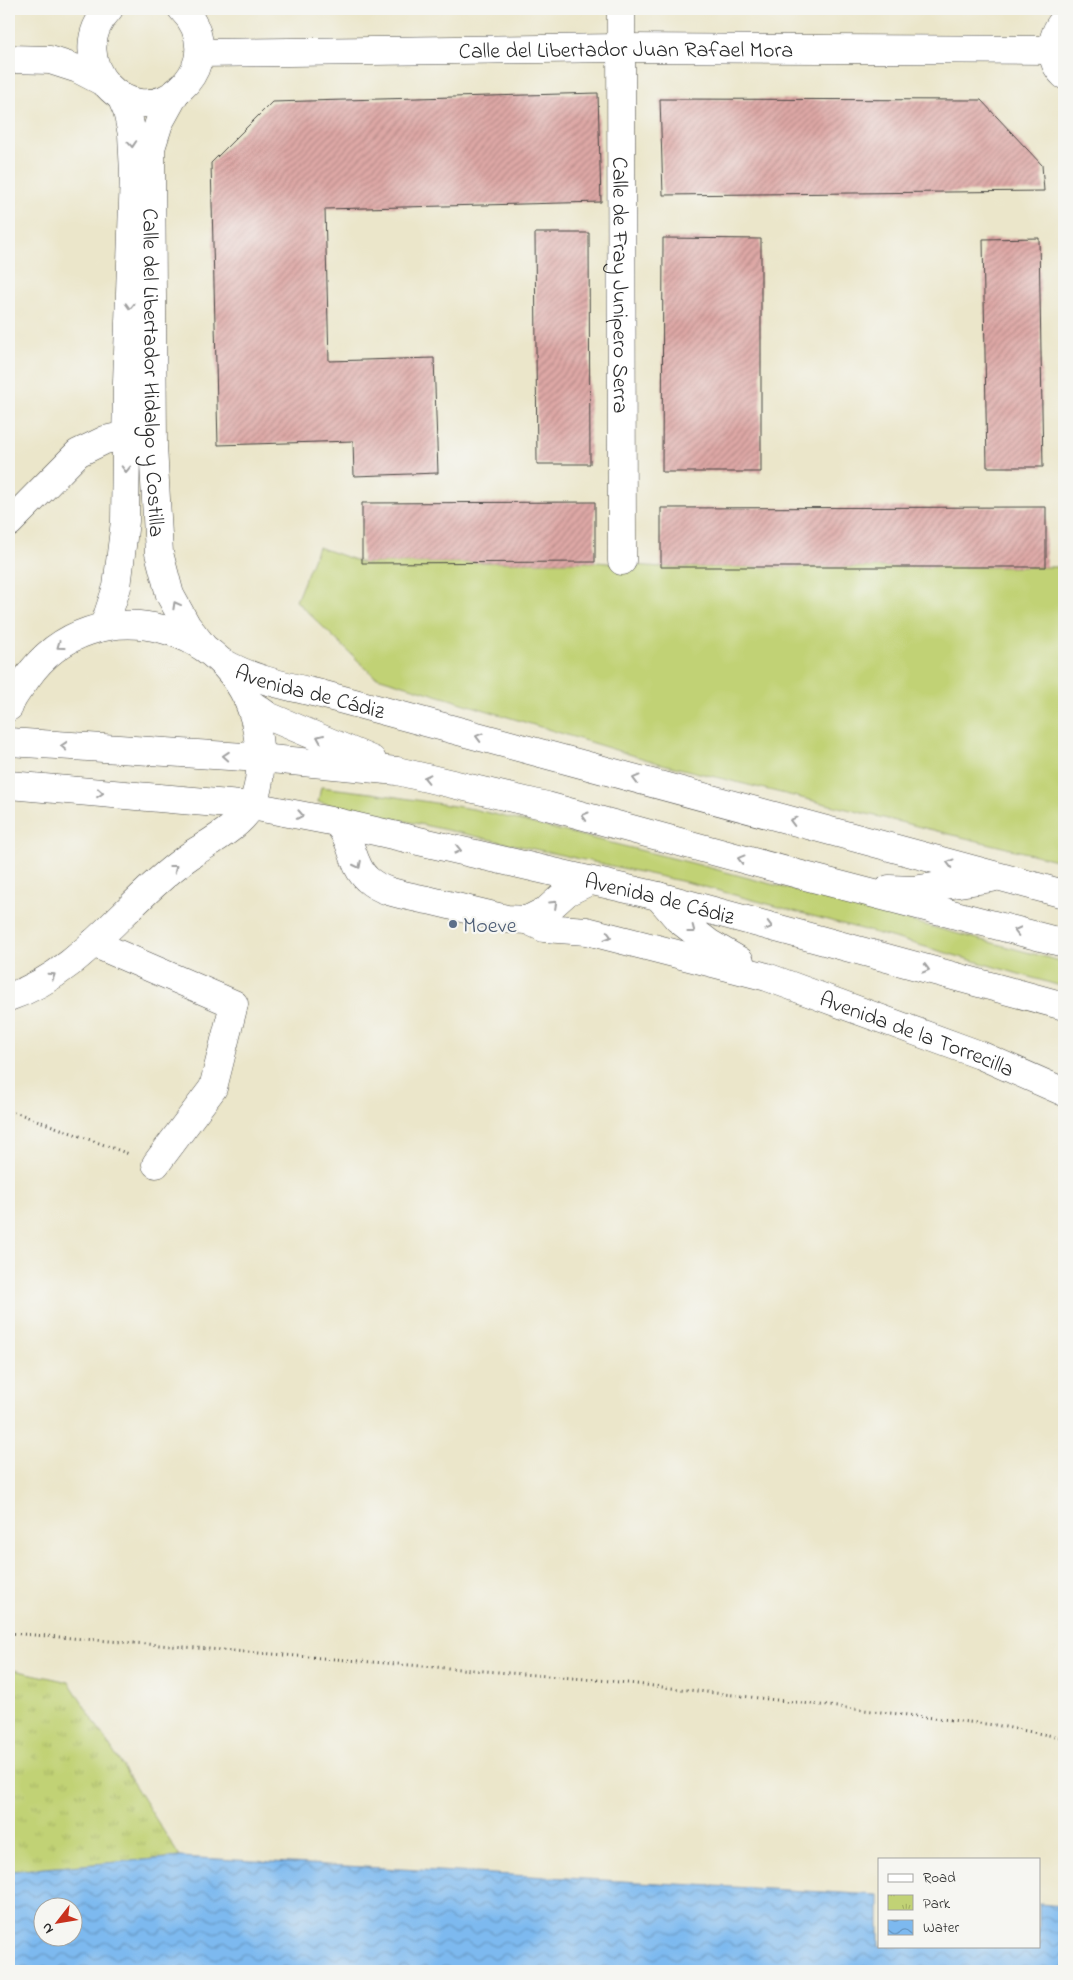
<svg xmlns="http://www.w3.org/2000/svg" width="1073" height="1980" font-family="'Indie Flower',sans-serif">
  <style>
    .grass { fill: #c1d275; stroke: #767e50 }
    .park { fill: url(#park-tufts); stroke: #767e50 }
    .water { fill: url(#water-waves); stroke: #54728d; fill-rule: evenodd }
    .building { fill: url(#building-hatch) }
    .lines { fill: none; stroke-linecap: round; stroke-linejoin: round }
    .minor-casing { stroke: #484743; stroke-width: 29 }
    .major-casing { stroke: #484743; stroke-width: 29 }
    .path { stroke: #484743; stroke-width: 3; stroke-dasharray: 1 4; stroke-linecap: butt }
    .minor { stroke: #fff; stroke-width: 28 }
    .major { stroke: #fff; stroke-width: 28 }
    .oneway { stroke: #a0a0a0 }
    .service-dot { fill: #5c6f8a; stroke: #f6f6f2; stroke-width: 2 }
    .labels { text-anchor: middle; stroke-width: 4.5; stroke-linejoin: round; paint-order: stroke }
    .street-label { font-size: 22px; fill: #2b2b2b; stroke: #f6f6f2 }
    .service-label { font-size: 22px; fill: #4e5e75; stroke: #f6f6f2; text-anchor: start }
  </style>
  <defs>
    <pattern id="park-tufts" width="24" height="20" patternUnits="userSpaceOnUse" patternTransform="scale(1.25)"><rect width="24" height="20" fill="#c1d275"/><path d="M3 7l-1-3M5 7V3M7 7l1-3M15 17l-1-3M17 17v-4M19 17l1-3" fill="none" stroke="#a6b465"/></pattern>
    <pattern id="water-waves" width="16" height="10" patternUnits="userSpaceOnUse" patternTransform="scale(1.25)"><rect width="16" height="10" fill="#7db9ef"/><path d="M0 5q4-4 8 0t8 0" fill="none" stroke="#6797c2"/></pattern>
    <pattern id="building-hatch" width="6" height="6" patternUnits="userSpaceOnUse" patternTransform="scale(1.25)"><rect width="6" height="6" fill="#dea8a6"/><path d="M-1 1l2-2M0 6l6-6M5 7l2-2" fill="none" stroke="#b48987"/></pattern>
  </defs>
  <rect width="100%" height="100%" fill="#f6f6f2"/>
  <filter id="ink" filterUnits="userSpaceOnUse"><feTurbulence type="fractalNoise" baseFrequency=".02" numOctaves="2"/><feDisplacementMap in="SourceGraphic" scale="10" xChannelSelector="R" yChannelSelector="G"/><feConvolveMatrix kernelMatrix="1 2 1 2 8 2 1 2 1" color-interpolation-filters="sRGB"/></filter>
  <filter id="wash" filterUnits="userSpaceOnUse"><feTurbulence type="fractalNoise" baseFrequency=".0096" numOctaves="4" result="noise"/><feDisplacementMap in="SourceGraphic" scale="20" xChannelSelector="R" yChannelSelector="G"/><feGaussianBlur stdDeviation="1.12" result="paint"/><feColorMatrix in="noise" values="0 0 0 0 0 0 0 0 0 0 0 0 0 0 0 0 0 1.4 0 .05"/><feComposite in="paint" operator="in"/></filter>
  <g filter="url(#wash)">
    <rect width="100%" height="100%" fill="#ebe6ca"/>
    <!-- grass -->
    <g class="grass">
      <path d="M 318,547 L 363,563 L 595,562 L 661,567 L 1064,567 L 1064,862 L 658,763 L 374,676 L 296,601 Z"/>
      <path d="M 321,787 L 371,793 L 473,809 L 692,863 L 1064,962 L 1064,987 L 898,939 L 690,883 L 318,802 Z"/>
    </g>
    <!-- park -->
    <path class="park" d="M 9,1669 L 69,1682 L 180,1857 L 9,1871 Z"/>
    <!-- water -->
    <path class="water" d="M 180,1857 L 879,1895 L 879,1946 L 1039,1946 L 1039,1904 L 1064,1906 L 1064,1971 L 9,1971 L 9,1871 ZM 42,1908 L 72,1908 L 72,1938 L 42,1938 Z"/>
    <g id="blocks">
      <!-- building -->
      <g class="building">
        <path d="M 598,93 L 601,202 L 325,209 L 329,361 L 434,358 L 438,473 L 354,476 L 353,441 L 218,445 L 211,163 L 272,102 Z"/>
        <path d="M 660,99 L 981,100 L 1042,165 L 1044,191 L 663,195 Z"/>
        <path d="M 535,233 L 589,233 L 590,464 L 537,464 Z"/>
        <path d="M 663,238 L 761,239 L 761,472 L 662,472 Z"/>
        <path d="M 1039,238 L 1043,467 L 987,467 L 983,239 Z"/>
        <path d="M 595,502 L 595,562 L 362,563 L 362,503 Z"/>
        <path d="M 1046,507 L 1046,567 L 661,567 L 661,508 Z"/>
      </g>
    </g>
  </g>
  <g filter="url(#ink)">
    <use href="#blocks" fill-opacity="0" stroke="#484743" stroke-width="1"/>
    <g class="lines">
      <!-- minor casing -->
      <g class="minor-casing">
        <g id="minor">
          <path d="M 109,9 C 60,60 130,135 180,89 C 189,81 195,72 198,60 C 202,41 196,23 182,9"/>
          <path id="s1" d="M 621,9 L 622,561"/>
          <path d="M 1064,20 C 1050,36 1048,60 1064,75"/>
          <path id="s2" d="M 200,53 L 620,48 L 1052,50"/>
          <path d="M 9,59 L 50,60 L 78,69 L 103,82"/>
          <path id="s3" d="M 175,94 L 159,123 L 151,148 L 153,446 L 159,553 L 170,595 L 187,626 L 202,645"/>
          <path d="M 9,523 L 78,453 L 105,440 L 127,435"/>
          <path d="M 104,626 L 117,587 L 125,521 L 127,383 L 134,173 L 132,134 L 127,111 L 121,97"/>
          <path d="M 336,822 C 354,840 351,865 367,879 C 383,894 411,896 432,901 C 457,907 482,913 507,919 L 527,920 L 547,910 L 567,892 L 590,881"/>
          <path d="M 658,896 L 678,919 L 709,943 L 740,961"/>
          <path id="s4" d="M 527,920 L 544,928 L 587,931 L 767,977 L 980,1055 L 1064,1092"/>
          <path d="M 93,943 L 234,1004 L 213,1088 L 156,1164"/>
        </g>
      </g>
      <!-- major casing -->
      <g class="major-casing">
        <g id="major">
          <path id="s5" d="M 224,663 C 254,680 287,686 321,694 L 1064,894"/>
          <path d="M 250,703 L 268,716 L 372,760"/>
          <path d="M 9,707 C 12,696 21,687 27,678 C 93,583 244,622 258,738 C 261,761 262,783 252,804 C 243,824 212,841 195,852 C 182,861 168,872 156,883 C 110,924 70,977 9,997"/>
          <path d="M 9,742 L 260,758 L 397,771 L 547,806 L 809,877 L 1064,943"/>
          <path id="s6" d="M 9,785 L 252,806 L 336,822 L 658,896 L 1064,1006"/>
          <path d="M 889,889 L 913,890 L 992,878"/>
        </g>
      </g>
      <!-- path -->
      <g class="path">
        <path d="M 9,1110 L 129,1154"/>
        <path d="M 9,1633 L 610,1681 L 995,1725 L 1064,1738"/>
      </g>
      <!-- minor -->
      <use href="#minor" class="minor"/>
      <!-- major -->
      <use href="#major" class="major"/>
    </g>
    <!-- one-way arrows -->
    <defs><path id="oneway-chevron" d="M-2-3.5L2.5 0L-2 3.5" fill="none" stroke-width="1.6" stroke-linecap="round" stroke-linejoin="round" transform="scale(1.25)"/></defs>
    <g class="oneway">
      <use href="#oneway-chevron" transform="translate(132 144) rotate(86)"/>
      <use href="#oneway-chevron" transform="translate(130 306) rotate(92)"/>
      <use href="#oneway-chevron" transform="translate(126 469) rotate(91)"/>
      <use href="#oneway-chevron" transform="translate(176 605) rotate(-119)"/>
      <use href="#oneway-chevron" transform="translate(60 646) rotate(144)"/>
      <use href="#oneway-chevron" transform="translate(479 737) rotate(-165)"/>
      <use href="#oneway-chevron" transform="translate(320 738) rotate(-157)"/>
      <use href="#oneway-chevron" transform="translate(64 746) rotate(-176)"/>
      <use href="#oneway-chevron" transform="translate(226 756) rotate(-176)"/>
      <use href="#oneway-chevron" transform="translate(427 778) rotate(-167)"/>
      <use href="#oneway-chevron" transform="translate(636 779) rotate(-165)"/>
      <use href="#oneway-chevron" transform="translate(100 793) rotate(5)"/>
      <use href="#oneway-chevron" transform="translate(300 815) rotate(11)"/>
      <use href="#oneway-chevron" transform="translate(585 816) rotate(-164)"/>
      <use href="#oneway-chevron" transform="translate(793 821) rotate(-165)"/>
      <use href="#oneway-chevron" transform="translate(458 850) rotate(13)"/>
      <use href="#oneway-chevron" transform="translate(741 859) rotate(-165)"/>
      <use href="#oneway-chevron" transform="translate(950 863) rotate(-165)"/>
      <use href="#oneway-chevron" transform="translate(358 865) rotate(63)"/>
      <use href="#oneway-chevron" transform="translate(174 868) rotate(-38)"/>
      <use href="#oneway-chevron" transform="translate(554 904) rotate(-43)"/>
      <use href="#oneway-chevron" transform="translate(769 926) rotate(15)"/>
      <use href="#oneway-chevron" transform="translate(692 930) rotate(37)"/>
      <use href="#oneway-chevron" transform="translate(1017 931) rotate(-166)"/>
      <use href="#oneway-chevron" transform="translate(608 936) rotate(15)"/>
      <use href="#oneway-chevron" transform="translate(926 969) rotate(15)"/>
      <use href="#oneway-chevron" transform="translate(52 976) rotate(-33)"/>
    </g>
  </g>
  <!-- markers -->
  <circle class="service-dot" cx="453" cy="924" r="5"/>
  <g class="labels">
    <!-- street labels -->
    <g class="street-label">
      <text dy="8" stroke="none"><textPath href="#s2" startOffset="426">Calle del Libertador Juan Rafael Mora</textPath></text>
      <text dy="8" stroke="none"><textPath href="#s1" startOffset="276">Calle de Fray Junipero Serra</textPath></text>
      <text dy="8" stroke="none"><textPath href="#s3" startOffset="284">Calle del Libertador Hidalgo y Costilla</textPath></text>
      <text dy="8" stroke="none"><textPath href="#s5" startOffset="91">Avenida de Cádiz</textPath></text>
      <text dy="8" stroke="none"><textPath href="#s6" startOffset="662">Avenida de Cádiz</textPath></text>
      <text dy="8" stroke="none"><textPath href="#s4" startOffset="408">Avenida de la Torrecilla</textPath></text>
    </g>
    <!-- service labels -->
    <g class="service-label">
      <text x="463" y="932">Moeve</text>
    </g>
  </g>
  <!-- margin -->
  <rect width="1073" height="1980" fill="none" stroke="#f6f6f2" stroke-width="30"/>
  <!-- legend -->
  <rect x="878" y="1858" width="162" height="90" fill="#f6f6f2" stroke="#a5a5a2"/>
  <rect x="888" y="1874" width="25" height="8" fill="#ffffff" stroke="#a5a5a2"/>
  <text x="923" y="1882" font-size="15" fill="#2b2b2b">Road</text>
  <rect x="888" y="1895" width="25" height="15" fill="url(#park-tufts)" stroke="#a5a5a2"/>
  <text x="923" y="1908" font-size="15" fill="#2b2b2b">Park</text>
  <rect x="888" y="1920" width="25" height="15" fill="url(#water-waves)" stroke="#a5a5a2"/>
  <text x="923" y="1932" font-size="15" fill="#2b2b2b">Water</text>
  <!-- north arrow -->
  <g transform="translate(58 1922) rotate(239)"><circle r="24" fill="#f6f6f2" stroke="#a5a5a2"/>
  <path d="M0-4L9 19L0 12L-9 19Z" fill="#c8321e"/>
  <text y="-8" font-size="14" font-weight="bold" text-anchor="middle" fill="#2b2b2b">N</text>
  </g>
</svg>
